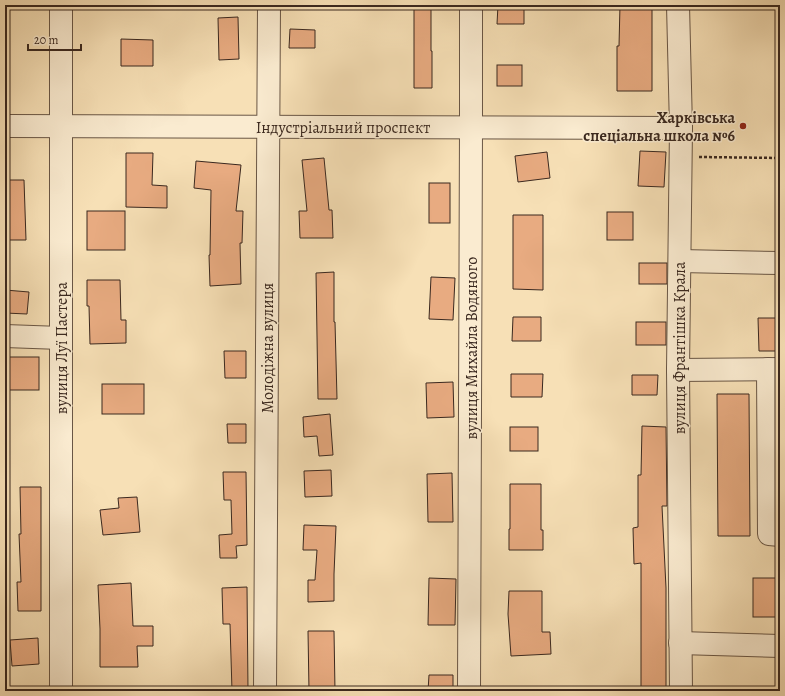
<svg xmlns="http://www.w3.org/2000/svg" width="785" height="696" font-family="Alegreya,serif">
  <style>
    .building { fill: #e8ab81; stroke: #3a281f }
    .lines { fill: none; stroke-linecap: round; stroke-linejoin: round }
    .minor-casing { stroke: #695645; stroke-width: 24 }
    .path { stroke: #3a281f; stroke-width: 2.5; stroke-dasharray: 3 2; stroke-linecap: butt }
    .minor { stroke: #faebd0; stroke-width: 22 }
    .poi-dot { fill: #8f2418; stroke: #faebd0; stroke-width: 1.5 }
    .labels { text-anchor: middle; stroke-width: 3; stroke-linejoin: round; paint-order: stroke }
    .poi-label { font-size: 16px; font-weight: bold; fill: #3a281f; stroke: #faebd0; text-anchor: end }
    .street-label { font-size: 16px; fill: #3a281f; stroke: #faebd0 }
  </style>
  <rect width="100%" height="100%" fill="#f7e0b6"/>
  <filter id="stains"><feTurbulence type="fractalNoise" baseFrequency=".005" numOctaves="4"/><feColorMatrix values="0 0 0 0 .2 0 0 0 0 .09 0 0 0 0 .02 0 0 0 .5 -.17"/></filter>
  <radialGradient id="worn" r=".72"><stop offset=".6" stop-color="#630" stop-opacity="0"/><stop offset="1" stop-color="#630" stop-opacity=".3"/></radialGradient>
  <!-- building -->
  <g class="building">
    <path d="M 498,5 L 524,5 L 524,24 L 497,24 Z"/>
    <path d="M 620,5 L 652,5 L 652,91 L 617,91 L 617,46 L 619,46 Z"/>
    <path d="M 414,7 L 431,7 L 431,51 L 432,51 L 432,88 L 414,88 Z"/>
    <path d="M 238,17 L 239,59 L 219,60 L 218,18 Z"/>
    <path d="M 290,29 L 315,30 L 315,48 L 289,48 Z"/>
    <path d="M 121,39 L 153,40 L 153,66 L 121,66 Z"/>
    <rect x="497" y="65" width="25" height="21"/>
    <path d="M 640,151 L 666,152 L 664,187 L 638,186 Z"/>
    <path d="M 547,152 L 550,178 L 518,182 L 515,156 Z"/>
    <path d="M 126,153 L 153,153 L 152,185 L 167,186 L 167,208 L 126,207 Z"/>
    <path d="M 324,158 L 329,210 L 332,210 L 333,238 L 300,238 L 299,211 L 307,211 L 302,160 Z"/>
    <path d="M 196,161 L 241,165 L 236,211 L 243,211 L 242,243 L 240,243 L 241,284 L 210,286 L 209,255 L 210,255 L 211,190 L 194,188 Z"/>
    <path d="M 5,180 L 24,180 L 26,240 L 5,240 Z"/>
    <rect x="429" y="183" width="21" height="40"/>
    <rect x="87" y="211" width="38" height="39"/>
    <rect x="607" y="212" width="26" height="28"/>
    <path d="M 513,215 L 543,215 L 543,290 L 513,289 Z"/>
    <rect x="639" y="263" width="28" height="21"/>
    <path d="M 334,272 L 334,322 L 335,322 L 337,399 L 318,399 L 316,273 Z"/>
    <path d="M 431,277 L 455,278 L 453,320 L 429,319 Z"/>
    <path d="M 87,280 L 120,280 L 121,320 L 126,320 L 126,343 L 90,344 L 89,306 L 87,306 Z"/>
    <path d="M 5,290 L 29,292 L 27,314 L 5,313 Z"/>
    <path d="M 513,317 L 541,317 L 541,341 L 512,341 Z"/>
    <path d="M 758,318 L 780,318 L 780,351 L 759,351 Z"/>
    <rect x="636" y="322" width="30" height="23"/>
    <path d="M 224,351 L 246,351 L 246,378 L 225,378 Z"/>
    <rect x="5" y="357" width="34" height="33"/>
    <path d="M 511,374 L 543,374 L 542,397 L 511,397 Z"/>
    <path d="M 632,375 L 658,375 L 657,395 L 632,395 Z"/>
    <path d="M 453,382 L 454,417 L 427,418 L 426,383 Z"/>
    <rect x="102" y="384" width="42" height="30"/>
    <path d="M 717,394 L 749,394 L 750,536 L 718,536 Z"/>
    <path d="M 330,414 L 333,455 L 319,456 L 317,436 L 304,437 L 303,417 Z"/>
    <path d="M 227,424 L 246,424 L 246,443 L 228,443 Z"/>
    <path d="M 642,426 L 666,427 L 667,506 L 662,506 L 666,588 L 666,691 L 641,691 L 641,563 L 634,564 L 633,528 L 638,527 L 638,475 L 641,475 Z"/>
    <rect x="510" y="427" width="28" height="24"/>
    <path d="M 331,470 L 332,496 L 305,497 L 304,471 Z"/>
    <path d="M 223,472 L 246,472 L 247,545 L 236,546 L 237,558 L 220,558 L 219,535 L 232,534 L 231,500 L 224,500 Z"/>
    <path d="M 452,473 L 453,522 L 428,522 L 427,474 Z"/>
    <path d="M 510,484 L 541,484 L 541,530 L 543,530 L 543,550 L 509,550 L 509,529 L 510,529 Z"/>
    <path d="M 20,487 L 41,487 L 41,611 L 18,611 L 17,582 L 21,582 L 19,534 L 21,534 Z"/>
    <path d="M 137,497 L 140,532 L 103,535 L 100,510 L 119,508 L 118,498 Z"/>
    <path d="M 304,525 L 336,526 L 334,574 L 334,601 L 308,602 L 308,580 L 315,580 L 317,550 L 303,550 Z"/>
    <path d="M 429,578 L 456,579 L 455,625 L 428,625 Z"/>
    <rect x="753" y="578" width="27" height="39"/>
    <path d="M 131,583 L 133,626 L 153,626 L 153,646 L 137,646 L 138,667 L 100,667 L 100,629 L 98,585 Z"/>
    <path d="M 247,587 L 248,691 L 232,691 L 230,624 L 223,624 L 222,588 Z"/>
    <path d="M 509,591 L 542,591 L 542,632 L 550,632 L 551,654 L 511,656 L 508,614 Z"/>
    <path d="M 308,631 L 334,631 L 335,691 L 309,691 Z"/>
    <path d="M 38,638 L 39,664 L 12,666 L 10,640 Z"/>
    <path d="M 429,675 L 453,675 L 453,691 L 428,691 Z"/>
  </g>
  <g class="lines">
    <!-- minor casing -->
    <g class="minor-casing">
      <g id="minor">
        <path d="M 61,5 L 61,691"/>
        <path d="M 678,5 L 681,128 L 678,370 L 681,691"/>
        <path d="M 5,126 L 681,128"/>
        <path d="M 680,261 L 780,263"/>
        <path d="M 5,336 L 61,338"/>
        <path d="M 768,369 L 769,534 L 780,535"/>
        <path d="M 678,370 L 780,369"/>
        <path d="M 680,643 L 780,646"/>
        <path d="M 265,691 L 269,5"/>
        <path d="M 469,691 L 471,128 L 471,5"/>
      </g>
    </g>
    <!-- path -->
    <path class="path" d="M 699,157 L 780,158"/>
    <!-- minor -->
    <use href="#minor" class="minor"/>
  </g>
  <!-- markers -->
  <circle class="poi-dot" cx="743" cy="126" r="4"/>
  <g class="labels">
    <!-- poi labels -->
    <g class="poi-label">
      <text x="735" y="123">Харківська<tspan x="735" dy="18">спеціальна школа №6</tspan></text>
    </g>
    <!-- street labels -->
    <g class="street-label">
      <text x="343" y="133">Індустріальний проспект</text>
      <text transform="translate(61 348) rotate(-90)" y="6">вулиця Луї Пастера</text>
      <text transform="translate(267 348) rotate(-90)" y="6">Молодіжна вулиця</text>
      <text transform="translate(471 348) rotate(-90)" y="6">вулиця Михайла Водяного</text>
      <text transform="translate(679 348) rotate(-90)" y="6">вулиця Франтішка Крала</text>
    </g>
  </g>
  <!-- margin -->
  <rect width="785" height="696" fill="none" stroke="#f7e0b6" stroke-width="20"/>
  <rect x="6" y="6" width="773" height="684" fill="none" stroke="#3a281f" stroke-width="2"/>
  <rect x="10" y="10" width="765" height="676" fill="none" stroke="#3a281f"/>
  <!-- scale -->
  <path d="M28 44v6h53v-6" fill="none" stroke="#3a281f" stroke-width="2"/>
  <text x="34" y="44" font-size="12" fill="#3a281f" stroke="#faebd0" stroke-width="3" paint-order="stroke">20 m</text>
  <rect width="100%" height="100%" filter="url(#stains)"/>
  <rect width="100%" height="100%" fill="url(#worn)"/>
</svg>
